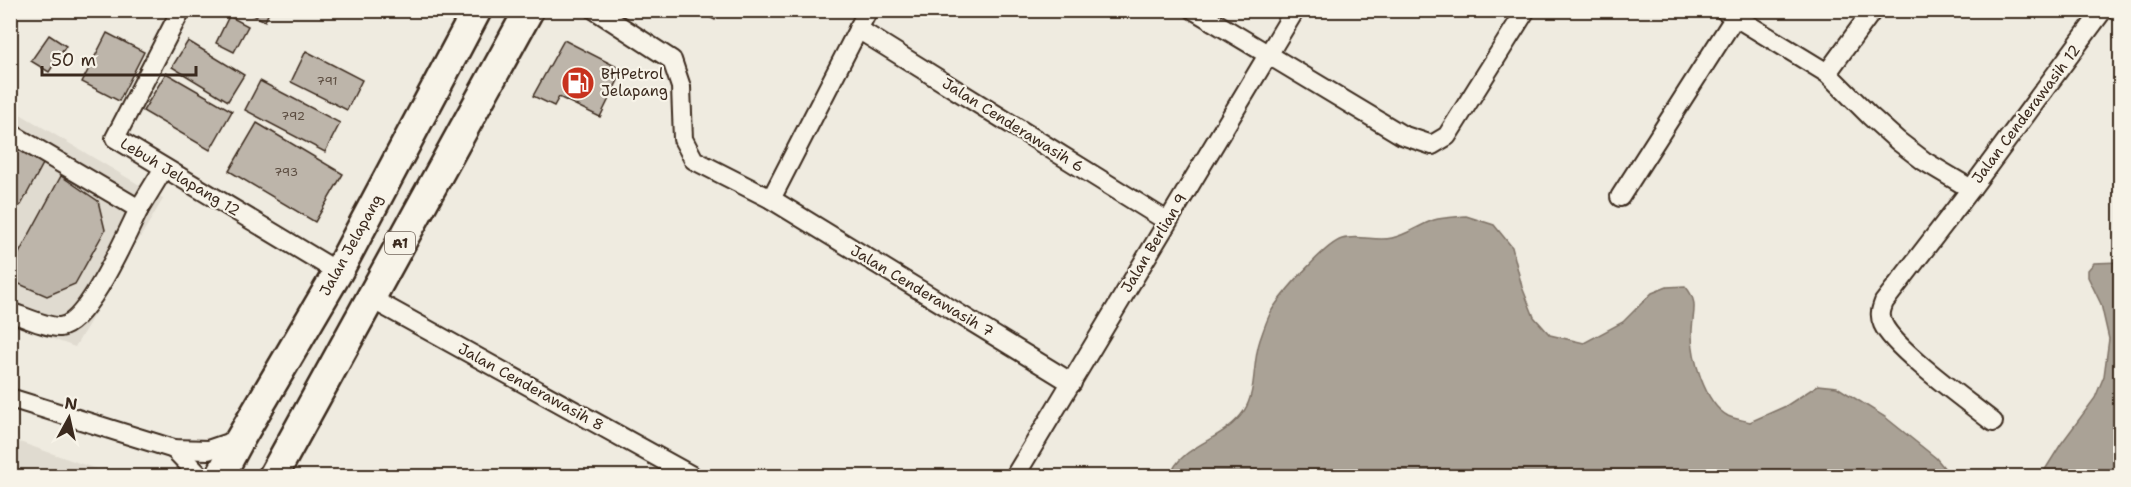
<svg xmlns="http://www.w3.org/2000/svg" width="2131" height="487" font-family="'Shantell Sans',sans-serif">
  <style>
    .built { fill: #e0dbd0 }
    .water { fill: #aaa296; stroke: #7e7266; stroke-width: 1.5 }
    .building { fill: #bdb5aa; stroke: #3b2a1e; stroke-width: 1.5 }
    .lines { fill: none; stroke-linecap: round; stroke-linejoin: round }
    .street-casing { stroke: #3b2a1e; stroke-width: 22 }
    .primary-casing { stroke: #3b2a1e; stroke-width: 33 }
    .street { stroke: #f7f3e8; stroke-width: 18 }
    .primary { stroke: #f7f3e8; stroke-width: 28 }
    .labels { text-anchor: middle; stroke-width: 4.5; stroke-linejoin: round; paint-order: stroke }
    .number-label { font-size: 12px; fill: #5c4d41 }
    .shield { fill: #f7f3e8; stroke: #73665b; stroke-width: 1.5 }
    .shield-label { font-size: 14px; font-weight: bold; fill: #3b2a1e }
    .poi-label { font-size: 15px; fill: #3b2a1e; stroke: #f7f3e8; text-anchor: start }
    .street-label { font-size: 15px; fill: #3b2a1e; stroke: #f7f3e8 }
  </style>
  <rect width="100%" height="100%" fill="#efebe0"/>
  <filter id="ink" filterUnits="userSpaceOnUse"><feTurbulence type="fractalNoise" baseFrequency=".0167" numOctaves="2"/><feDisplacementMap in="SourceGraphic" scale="12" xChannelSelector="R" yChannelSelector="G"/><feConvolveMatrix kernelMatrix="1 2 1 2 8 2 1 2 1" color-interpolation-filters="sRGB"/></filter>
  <g filter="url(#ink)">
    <!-- built -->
    <g class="built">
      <path d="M 10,108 L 163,199 L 75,347 L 11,324 Z"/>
      <path d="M 11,439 L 116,476 L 11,476 Z"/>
    </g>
    <!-- water -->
    <g class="water">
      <path d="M 1466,216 L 1494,225 L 1512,247 L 1522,287 L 1534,317 L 1550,335 L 1584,343 L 1623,322 L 1652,293 L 1667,287 L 1685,286 C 1699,302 1693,311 1692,330 C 1691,355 1704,403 1728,416 C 1734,419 1743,420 1750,422 L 1786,406 L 1818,385 L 1837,387 L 1885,417 L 1936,458 L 1951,476 L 1170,476 C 1181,444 1224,441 1244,411 C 1257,391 1252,363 1260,340 C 1263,331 1267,319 1272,310 C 1282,294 1325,244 1342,239 C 1359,234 1376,242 1392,238 C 1409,234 1419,225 1434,220 C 1443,217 1456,217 1466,216 Z"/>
      <path d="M 2120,262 L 2120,476 L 2041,476 L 2061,444 L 2095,398 L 2104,376 L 2109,339 L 2101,304 L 2088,277 L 2088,270 L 2094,263 Z"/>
    </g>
    <!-- building -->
    <g class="building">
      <path d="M 243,10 L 270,10 L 265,21 Z"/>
      <path d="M 696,10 L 720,10 L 715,20 Z"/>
      <path d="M 229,16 L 248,26 L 234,52 L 216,43 Z"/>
      <path d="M 107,33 L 144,52 L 119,101 L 82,82 Z"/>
      <path d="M 49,35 L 66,46 L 49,72 L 31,61 Z"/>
      <path d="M 564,40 L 623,70 L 600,117 L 559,97 L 554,106 L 533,96 Z"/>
      <path d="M 188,41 L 244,75 L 228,101 L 172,67 Z"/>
      <path d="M 306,51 L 362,80 L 347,110 L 291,82 Z"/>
      <path d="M 166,73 L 232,111 L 210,150 L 143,111 Z"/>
      <path d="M 260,81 L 340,123 L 325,152 L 245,110 Z"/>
      <path d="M 257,123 L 343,174 L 315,222 L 229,171 Z"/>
      <path d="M 10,143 L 44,162 L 21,205 L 10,209 Z"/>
      <path d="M 61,176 L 98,201 L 105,230 L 75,284 L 47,296 L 10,280 L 10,270 Z"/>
    </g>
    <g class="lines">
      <!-- street casing -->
      <g class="street-casing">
        <g id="street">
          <path d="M 181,10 L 115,138 L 338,272"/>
          <path d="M 595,10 L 672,60 L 681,87 L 683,139 L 694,160 L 771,199 L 1072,383"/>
          <path d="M 1194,10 L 1402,135 L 1432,145 L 1447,136 L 1526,10"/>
          <path d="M 1724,10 L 1827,73 L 1870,116 L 1898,141 L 1924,161 L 1971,189"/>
          <path d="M 858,29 L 1167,221"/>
          <path d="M 1827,73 L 1873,10"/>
          <path d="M 10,133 L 139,209 C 127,233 88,324 60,327 C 48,328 22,316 10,312"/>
          <path d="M 1620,197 L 1735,17"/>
          <path d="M 771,199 L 868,10"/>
          <path d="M 139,209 L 164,168"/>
          <path d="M 370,298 L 692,476"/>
          <path d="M 10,398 L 174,449 L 208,450 L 240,439"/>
          <path d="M 1993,422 C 1968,402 1894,349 1883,324 C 1879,315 1881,310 1884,302 L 1971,189 L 2103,10"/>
          <path d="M 174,449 L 200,476"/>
          <path d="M 1015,476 L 1295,10"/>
        </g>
      </g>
      <!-- primary casing -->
      <g class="primary-casing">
        <g id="primary">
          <path d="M 220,476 L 240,439 L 338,272 L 477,10"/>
          <path d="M 273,476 L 529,10"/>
        </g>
      </g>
      <!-- street -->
      <use href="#street" class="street"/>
      <!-- primary -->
      <use href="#primary" class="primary"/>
    </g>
  </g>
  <!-- icons -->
  <defs>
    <g id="fuel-disc" transform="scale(1.725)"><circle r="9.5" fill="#c8321e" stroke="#f7f3e8"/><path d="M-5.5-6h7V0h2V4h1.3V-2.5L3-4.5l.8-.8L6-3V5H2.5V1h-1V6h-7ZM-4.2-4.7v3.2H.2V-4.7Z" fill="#fff"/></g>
  </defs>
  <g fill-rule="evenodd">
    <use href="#fuel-disc" x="578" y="83"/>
  </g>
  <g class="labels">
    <!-- number labels -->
    <g class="number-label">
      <text x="327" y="85">791</text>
      <text x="293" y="120">792</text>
      <text x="286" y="176">793</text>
    </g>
    <!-- shield labels -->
    <rect class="shield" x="385" y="232" width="30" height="22" rx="4.5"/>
    <g class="shield-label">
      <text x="400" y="248">A1</text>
    </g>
    <!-- poi labels -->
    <g class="poi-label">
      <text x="601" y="79">BHPetrol<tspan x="601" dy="17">Jelapang</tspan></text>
    </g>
    <!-- street labels -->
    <g class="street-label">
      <text transform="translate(2026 114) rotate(-53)" y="5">Jalan Cenderawasih 12</text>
      <text transform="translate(1013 125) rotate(32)" y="5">Jalan Cenderawasih 6</text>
      <text transform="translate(180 177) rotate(31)" y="5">Lebuh Jelapang 12</text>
      <text transform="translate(1154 243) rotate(-59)" y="5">Jalan Berlian 9</text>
      <text transform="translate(351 245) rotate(-61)" y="5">Jalan Jelapang</text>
      <text transform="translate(922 291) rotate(31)" y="5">Jalan Cenderawasih 7</text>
      <text transform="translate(531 387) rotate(29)" y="5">Jalan Cenderawasih 8</text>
    </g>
  </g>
  <!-- margin -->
  <rect width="2131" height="487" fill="none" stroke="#f7f3e8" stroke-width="36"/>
  <rect x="18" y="18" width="2095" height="451" fill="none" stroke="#3b2a1e" stroke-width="2" filter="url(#ink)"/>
  <!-- north arrow -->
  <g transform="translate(69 418) rotate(8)" stroke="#f7f3e8" stroke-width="4.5" paint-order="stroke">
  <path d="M0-4.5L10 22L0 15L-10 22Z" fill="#3b2a1e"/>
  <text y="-9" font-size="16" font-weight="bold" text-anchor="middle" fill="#3b2a1e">N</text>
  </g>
  <!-- scale -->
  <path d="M42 66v9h154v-9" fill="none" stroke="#3b2a1e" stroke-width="3"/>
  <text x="51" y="66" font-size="18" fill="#3b2a1e" stroke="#f7f3e8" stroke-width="4.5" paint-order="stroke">50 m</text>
</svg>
